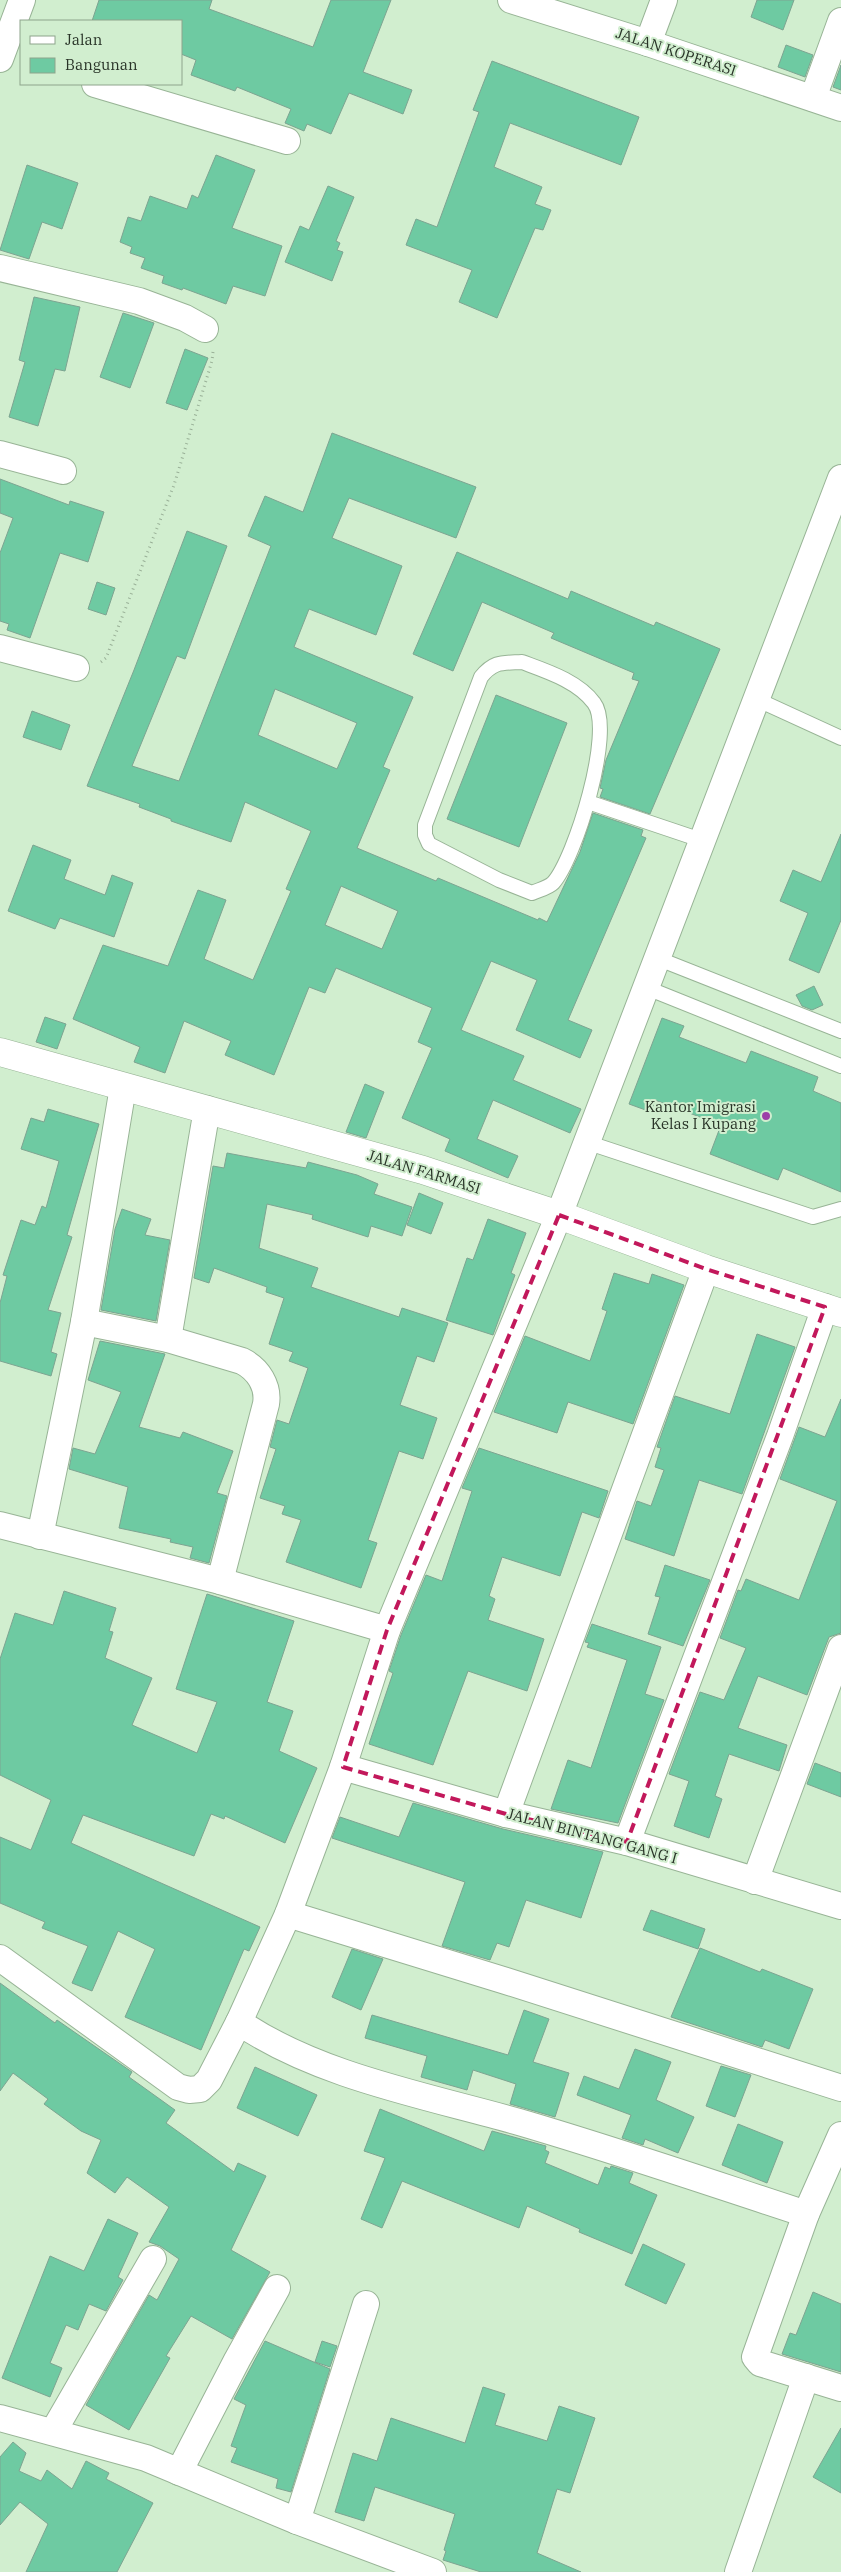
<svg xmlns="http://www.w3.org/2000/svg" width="841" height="2572" font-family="'IBM Plex Serif',serif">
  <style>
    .building { fill: #6ecaa2; stroke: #7da491; fill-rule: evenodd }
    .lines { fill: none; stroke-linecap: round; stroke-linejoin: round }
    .lane-casing { stroke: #98b496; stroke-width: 16 }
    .street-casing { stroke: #98b496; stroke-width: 28 }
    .secondary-casing { stroke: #98b496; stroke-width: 29 }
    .path { stroke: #99b097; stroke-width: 3; stroke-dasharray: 1 4; stroke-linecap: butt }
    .lane { stroke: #fff; stroke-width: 14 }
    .street { stroke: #fff; stroke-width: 26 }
    .secondary { stroke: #fff; stroke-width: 28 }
    .marked { fill: none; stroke: #c2185b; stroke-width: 4; stroke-dasharray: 10 6; stroke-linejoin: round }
    .poi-dot { fill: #9d3fa8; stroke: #d1eecf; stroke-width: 2 }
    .labels { text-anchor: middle; stroke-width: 4; stroke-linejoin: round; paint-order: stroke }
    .street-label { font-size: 15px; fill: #293428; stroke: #d1eecf }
    .poi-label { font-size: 15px; fill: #293428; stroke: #d1eecf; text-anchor: end }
  </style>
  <rect width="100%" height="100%" fill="#d1eecf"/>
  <!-- building -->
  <g class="building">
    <path d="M 99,0 L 212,0 L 209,9 L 313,47 L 331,0 L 391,0 L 363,72 L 412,90 L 403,114 L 349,93 L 331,134 L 307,124 L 304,131 L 285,123 L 291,109 L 237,87 L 235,91 L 191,75 L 196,60 L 181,54 L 181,21 L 92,21 Z"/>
    <path d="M 757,0 L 794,0 L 783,30 L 751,17 Z"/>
    <path d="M 786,45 L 813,55 L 805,77 L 778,67 Z"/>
    <path d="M 492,61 L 639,117 L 621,165 L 510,123 L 494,167 L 542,187 L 535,204 L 551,210 L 543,230 L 535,228 L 497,318 L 459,302 L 472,270 L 406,245 L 416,219 L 437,227 L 479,112 L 473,110 Z"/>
    <path d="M 841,65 L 841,90 L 833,87 Z"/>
    <path d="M 216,155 L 255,170 L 232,228 L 282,246 L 265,296 L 233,286 L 226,304 L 183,288 L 182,290 L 162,283 L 164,276 L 141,268 L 145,258 L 130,253 L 132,247 L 120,242 L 128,217 L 141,221 L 150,196 L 187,209 L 192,195 L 198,198 Z"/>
    <path d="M 27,165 L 78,183 L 62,229 L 42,222 L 29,259 L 0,250 Z"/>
    <path d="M 328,186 L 354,197 L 336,241 L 340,243 L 337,250 L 343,252 L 332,281 L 285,262 L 300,226 L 309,230 Z"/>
    <path d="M 34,297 L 80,307 L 65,371 L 55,369 L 38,426 L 9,417 L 25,362 L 19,360 Z"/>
    <path d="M 123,313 L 154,323 L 130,388 L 100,377 Z"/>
    <path d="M 185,349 L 208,358 L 187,410 L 166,403 Z"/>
    <path d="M 332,433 L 476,487 L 456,538 L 349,498 L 332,538 L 402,566 L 376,635 L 309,609 L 294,647 L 413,697 L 383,767 L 390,770 L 357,848 L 436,881 L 438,878 L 538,920 L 539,918 L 547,922 L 580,852 L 593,813 L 643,830 L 641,836 L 646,838 L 568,1020 L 592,1030 L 580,1058 L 516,1030 L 537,980 L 491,961 L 461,1030 L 524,1056 L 513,1080 L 581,1109 L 570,1133 L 493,1100 L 477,1139 L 518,1156 L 508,1178 L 445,1151 L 450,1139 L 402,1118 L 432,1048 L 418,1042 L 432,1008 L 336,968 L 325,993 L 309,987 L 274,1075 L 225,1055 L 231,1041 L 184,1021 L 165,1073 L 134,1062 L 140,1047 L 73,1019 L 103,945 L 168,966 L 198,890 L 226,900 L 204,959 L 253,980 L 291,891 L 286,889 L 311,831 L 245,802 L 231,842 L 171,821 L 171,819 L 139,807 L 140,804 L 87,786 L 134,670 L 187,531 L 227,546 L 185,659 L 177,656 L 132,766 L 179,781 L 271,546 L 248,536 L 265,496 L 303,512 ZM 275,689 L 357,723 L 337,769 L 258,735 ZM 341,886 L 398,911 L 382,949 L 325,925 Z"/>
    <path d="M 0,479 L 69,505 L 70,501 L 104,512 L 88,562 L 60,553 L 30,638 L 7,630 L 9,624 L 0,621 L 0,553 L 13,518 L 0,513 Z"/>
    <path d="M 457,552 L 568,599 L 571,591 L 654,626 L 656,622 L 720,649 L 650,814 L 600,797 L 603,789 L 600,788 L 606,760 L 639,681 L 632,679 L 634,673 L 551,638 L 554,633 L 482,602 L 453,671 L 413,654 Z"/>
    <path d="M 97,582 L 115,588 L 106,615 L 88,609 Z"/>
    <path d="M 496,695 L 567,723 L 519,847 L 447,819 Z"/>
    <path d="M 32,711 L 70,725 L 61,750 L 23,737 Z"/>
    <path d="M 841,834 L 841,920 L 819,973 L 789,960 L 808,913 L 780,901 L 793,870 L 821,882 Z"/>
    <path d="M 33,845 L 71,860 L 64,879 L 105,895 L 112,875 L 133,883 L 114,937 L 60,918 L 55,929 L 8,911 Z"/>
    <path d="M 814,986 L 823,1005 L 812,1010 L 802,1006 L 796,995 Z"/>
    <path d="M 45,1017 L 66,1024 L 57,1049 L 36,1042 Z"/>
    <path d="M 662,1018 L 684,1026 L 679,1037 L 746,1063 L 751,1051 L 818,1077 L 813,1091 L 841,1103 L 841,1192 L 783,1168 L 778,1180 L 710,1154 L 721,1125 L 655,1100 L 651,1112 L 629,1104 Z"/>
    <path d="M 365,1084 L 384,1092 L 366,1138 L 346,1132 Z"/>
    <path d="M 48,1109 L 99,1124 L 67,1235 L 72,1237 L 48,1310 L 61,1313 L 51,1352 L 57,1354 L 51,1376 L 0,1361 L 0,1303 L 7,1276 L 3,1275 L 21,1220 L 35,1225 L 42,1206 L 46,1208 L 59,1161 L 21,1149 L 31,1118 L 44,1122 Z"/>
    <path d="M 227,1153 L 306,1168 L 308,1162 L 357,1175 L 378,1184 L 374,1194 L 412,1207 L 402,1236 L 371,1226 L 368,1237 L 312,1219 L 313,1215 L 267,1204 L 259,1248 L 318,1268 L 311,1287 L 399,1317 L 402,1308 L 448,1323 L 434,1362 L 417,1356 L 400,1405 L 437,1418 L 423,1459 L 399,1451 L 368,1540 L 377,1543 L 361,1588 L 286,1562 L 301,1520 L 282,1514 L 285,1506 L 260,1498 L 276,1449 L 270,1447 L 277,1420 L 289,1424 L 308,1368 L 289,1361 L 293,1352 L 269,1344 L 284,1298 L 266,1292 L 267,1287 L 214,1268 L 209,1283 L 194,1278 L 213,1166 L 224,1168 Z"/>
    <path d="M 419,1193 L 443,1203 L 431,1234 L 407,1225 Z"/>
    <path d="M 122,1209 L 151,1219 L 145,1235 L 170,1240 L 156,1321 L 101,1310 L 115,1229 Z"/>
    <path d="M 488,1219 L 526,1233 L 511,1273 L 515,1275 L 493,1335 L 446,1320 L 467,1258 L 473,1260 Z"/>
    <path d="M 614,1273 L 649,1284 L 652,1274 L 684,1285 L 633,1424 L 568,1402 L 557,1433 L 494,1412 L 525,1336 L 590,1361 L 607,1311 L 602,1309 Z"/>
    <path d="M 757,1334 L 795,1347 L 742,1494 L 699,1480 L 674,1556 L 625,1539 L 637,1501 L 651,1506 L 664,1470 L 655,1467 L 661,1448 L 657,1447 L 675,1396 L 730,1414 Z"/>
    <path d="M 100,1341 L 165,1354 L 139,1427 L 180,1438 L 183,1432 L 233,1451 L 217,1493 L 227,1496 L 209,1563 L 190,1558 L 193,1547 L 170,1542 L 171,1539 L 119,1528 L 128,1487 L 69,1469 L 73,1448 L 95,1454 L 121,1392 L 88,1380 Z"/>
    <path d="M 841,1399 L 841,1633 L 829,1637 L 807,1695 L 758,1676 L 738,1728 L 787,1745 L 779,1771 L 729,1754 L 715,1796 L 722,1799 L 709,1838 L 674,1826 L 689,1781 L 669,1774 L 693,1710 L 700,1692 L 724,1700 L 746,1648 L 720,1638 L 738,1590 L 741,1591 L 746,1579 L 799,1600 L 837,1501 L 780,1479 L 799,1427 L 825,1437 Z"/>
    <path d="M 479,1448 L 608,1491 L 599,1518 L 582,1512 L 560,1576 L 502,1557 L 489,1596 L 495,1599 L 488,1620 L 544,1639 L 527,1691 L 468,1671 L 433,1765 L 369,1744 L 393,1673 L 389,1671 L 401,1635 L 426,1575 L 442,1581 L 472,1491 L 462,1488 Z"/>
    <path d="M 665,1565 L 710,1580 L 683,1646 L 648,1634 L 660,1597 L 655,1596 Z"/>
    <path d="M 64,1591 L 116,1608 L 109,1631 L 113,1632 L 105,1658 L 152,1678 L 132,1725 L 197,1753 L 217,1702 L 176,1689 L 207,1594 L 294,1621 L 267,1702 L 293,1711 L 279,1751 L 317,1768 L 285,1843 L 225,1816 L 224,1819 L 211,1814 L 194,1856 L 83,1815 L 71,1843 L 260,1927 L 249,1951 L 244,1949 L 201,2050 L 125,2017 L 155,1949 L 118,1931 L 92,1991 L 72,1983 L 88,1946 L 42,1928 L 45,1922 L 0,1903 L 0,1837 L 31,1850 L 51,1800 L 0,1775 L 0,1659 L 15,1613 L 53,1625 Z"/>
    <path d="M 592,1624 L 661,1647 L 645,1694 L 664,1700 L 618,1823 L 551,1809 L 568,1760 L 591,1768 L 627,1660 L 587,1647 L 589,1643 L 585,1642 Z"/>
    <path d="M 815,1763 L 841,1773 L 841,1797 L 807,1784 Z"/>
    <path d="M 413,1803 L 503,1829 L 603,1852 L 581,1918 L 526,1900 L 509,1947 L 497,1943 L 490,1960 L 442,1946 L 465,1882 L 332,1838 L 340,1817 L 399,1837 Z"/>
    <path d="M 651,1910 L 705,1929 L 698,1949 L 643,1930 Z"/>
    <path d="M 700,1948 L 760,1972 L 762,1969 L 813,1989 L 789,2049 L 765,2040 L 762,2047 L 671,2017 Z"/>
    <path d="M 352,1949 L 383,1959 L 361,2010 L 332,1997 Z"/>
    <path d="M 0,1983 L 55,2023 L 57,2020 L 132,2072 L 129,2077 L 175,2110 L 166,2123 L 234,2172 L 238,2163 L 266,2176 L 231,2250 L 270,2272 L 232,2339 L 191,2316 L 166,2356 L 170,2358 L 129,2430 L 86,2405 L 149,2295 L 157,2300 L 179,2259 L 160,2246 L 149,2242 L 169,2207 L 127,2177 L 115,2193 L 87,2173 L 101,2140 L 81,2131 L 44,2104 L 48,2099 L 13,2073 L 0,2091 Z"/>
    <path d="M 524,2010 L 549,2019 L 533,2062 L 569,2073 L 555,2117 L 510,2104 L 516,2084 L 473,2070 L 467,2090 L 421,2077 L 427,2056 L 365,2038 L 372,2015 L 508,2055 Z"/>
    <path d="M 635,2049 L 671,2062 L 656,2100 L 694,2117 L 678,2153 L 645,2139 L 643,2145 L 622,2138 L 631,2115 L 577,2095 L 584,2076 L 619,2089 Z"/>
    <path d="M 721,2066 L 751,2075 L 735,2117 L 706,2106 Z"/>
    <path d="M 255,2067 L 317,2095 L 298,2136 L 237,2108 Z"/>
    <path d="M 380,2109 L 484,2151 L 492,2131 L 546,2146 L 545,2150 L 549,2152 L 545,2163 L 598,2185 L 605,2167 L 610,2169 L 611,2166 L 633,2173 L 629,2183 L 657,2195 L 632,2254 L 579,2232 L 580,2229 L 527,2206 L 519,2228 L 402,2181 L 382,2228 L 361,2219 L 385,2158 L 364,2151 Z"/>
    <path d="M 738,2124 L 783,2142 L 767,2183 L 722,2165 Z"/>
    <path d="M 108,2219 L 138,2233 L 118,2277 L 123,2280 L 106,2311 L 89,2304 L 78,2330 L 66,2325 L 50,2363 L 62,2368 L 50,2397 L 2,2378 L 50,2256 L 84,2271 Z"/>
    <path d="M 643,2244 L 685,2264 L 666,2304 L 625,2285 Z"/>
    <path d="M 813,2292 L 841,2304 L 841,2372 L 782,2354 L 790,2333 L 796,2335 Z"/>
    <path d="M 265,2341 L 330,2369 L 291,2492 L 276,2488 L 278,2479 L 231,2462 L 237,2448 L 231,2446 L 246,2405 L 234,2399 Z"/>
    <path d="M 322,2341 L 337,2346 L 330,2367 L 315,2362 Z"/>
    <path d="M 483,2387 L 505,2394 L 495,2425 L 547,2441 L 559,2406 L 595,2418 L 570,2493 L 557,2489 L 537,2553 L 581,2572 L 481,2572 L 443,2560 L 446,2551 L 444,2550 L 455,2514 L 375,2487 L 364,2521 L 335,2512 L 353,2453 L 377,2461 L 391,2418 L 465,2443 Z"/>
    <path d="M 841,2428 L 841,2493 L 813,2477 Z"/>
    <path d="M 13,2442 L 26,2453 L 19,2471 L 41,2481 L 47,2470 L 72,2489 L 86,2461 L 109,2473 L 106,2479 L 153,2503 L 117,2572 L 26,2572 L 48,2524 L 20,2502 L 0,2525 L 0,2457 Z"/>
  </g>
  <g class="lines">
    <!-- lane casing -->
    <g class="lane-casing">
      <g id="lane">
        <path d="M 522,662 C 546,671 578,681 594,703 C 615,730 575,859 553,883 C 548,888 538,890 532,893 L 499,880 L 429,844 L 425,835 L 425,825 L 481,677 C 494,661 502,663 522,662 Z"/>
        <path d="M 756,699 L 841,738"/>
        <path d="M 588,802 L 704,841"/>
        <path d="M 659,959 L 841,1031"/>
        <path d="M 647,988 L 841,1066"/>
        <path d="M 586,1142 L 813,1217 L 841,1209"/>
      </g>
    </g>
    <!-- street casing -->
    <g class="street-casing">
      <g id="street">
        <path d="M 511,0 L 648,43 L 841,108"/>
        <path d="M 648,43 L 664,0"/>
        <path d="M 0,59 L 22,0"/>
        <path d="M 95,84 L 287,141"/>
        <path d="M 813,98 L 841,21"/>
        <path d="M 0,268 L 139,301 L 185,318 L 205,329"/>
        <path d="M 0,454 L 63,471"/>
        <path d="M 0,648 L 76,668"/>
        <path d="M 84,1322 L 168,1339 L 242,1361 C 258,1369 269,1386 266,1404 L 220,1581"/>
        <path d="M 168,1339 L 207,1109"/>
        <path d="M 0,1525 L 220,1581 L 387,1630 L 559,1215 L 841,478"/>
        <path d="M 40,1536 L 84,1322 L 123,1087"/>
        <path d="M 343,1767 L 506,1814 L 627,1842 L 841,1906"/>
        <path d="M 506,1814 L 706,1269"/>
        <path d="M 627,1842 L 780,1436 L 825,1307"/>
        <path d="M 755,1881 L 841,1648"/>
        <path d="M 288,1914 L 506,1981 L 841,2088"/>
        <path d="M 0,1958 L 178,2087 L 189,2090 L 200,2089 L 209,2080 L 239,2022 L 288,1914 L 343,1767 L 387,1630"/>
        <path d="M 239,2022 C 317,2076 428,2096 519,2122 C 615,2150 711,2183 806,2214"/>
        <path d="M 841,2135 L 806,2214 L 755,2357 L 760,2363 L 841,2388"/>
        <path d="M 0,2418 L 146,2458 L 297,2521 L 433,2572"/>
        <path d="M 53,2432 L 153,2259"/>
        <path d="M 179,2472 L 237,2360 L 277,2288"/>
        <path d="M 297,2521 L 366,2304"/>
        <path d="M 738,2572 L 806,2377"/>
      </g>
    </g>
    <!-- secondary casing -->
    <g class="secondary-casing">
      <path id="secondary" d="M 0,1052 L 423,1170 L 559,1215 L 706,1269 L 841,1313"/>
    </g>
    <!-- path -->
    <path class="path" d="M 101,662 L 106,658 L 174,485 L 212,361 L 213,352"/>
    <!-- lane -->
    <use href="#lane" class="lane"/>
    <!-- street -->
    <use href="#street" class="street"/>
    <!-- secondary -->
    <use href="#secondary" class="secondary"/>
  </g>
  <!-- marked area -->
  <path class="marked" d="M 559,1215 L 706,1269 L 825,1307 L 627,1842 L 506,1814 L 343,1767 L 387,1630 Z"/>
  <!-- markers -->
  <circle class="poi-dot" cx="766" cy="1116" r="5"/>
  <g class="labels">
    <!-- street labels -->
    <g class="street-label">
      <text transform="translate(676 52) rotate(18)" y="5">JALAN KOPERASI</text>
      <text transform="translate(424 1172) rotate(17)" y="5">JALAN FARMASI</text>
      <text transform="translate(592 1836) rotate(15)" y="5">JALAN BINTANG GANG I</text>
    </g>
    <!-- poi labels -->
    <g class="poi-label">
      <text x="756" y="1112">Kantor Imigrasi<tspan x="756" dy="17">Kelas I Kupang</tspan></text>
    </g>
  </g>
  <!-- legend -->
  <rect x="20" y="20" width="162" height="65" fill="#d1eecf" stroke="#8ea48c"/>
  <rect x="30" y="36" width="25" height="8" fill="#ffffff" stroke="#8ea48c"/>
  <text x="65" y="45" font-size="15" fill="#293428">Jalan</text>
  <rect x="30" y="58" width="25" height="15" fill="#6ecaa2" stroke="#8ea48c"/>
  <text x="65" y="70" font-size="15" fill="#293428">Bangunan</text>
</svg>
